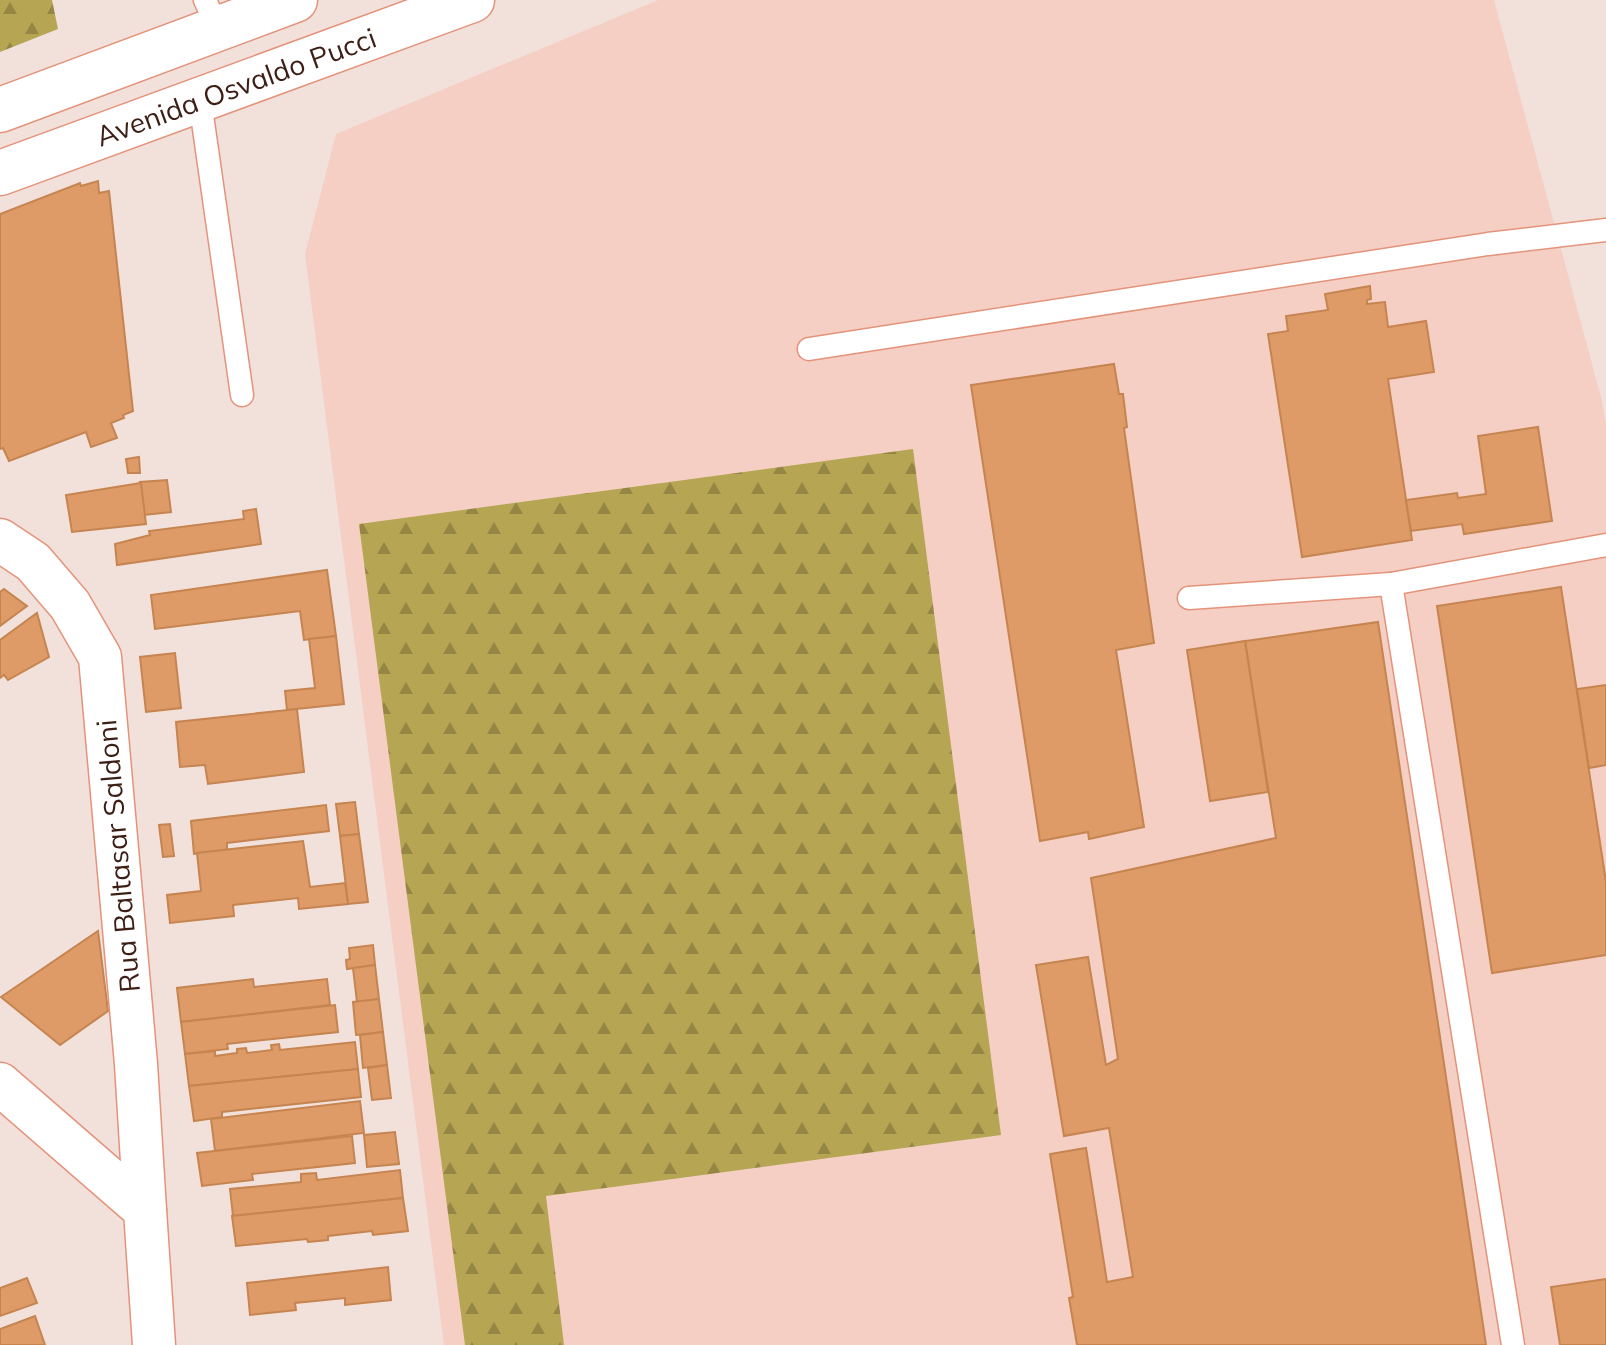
<svg xmlns="http://www.w3.org/2000/svg" width="1606" height="1345" font-family="Mulish,sans-serif">
  <style>
    .built { fill: #f5cfc4 }
    .forest { fill: url(#forest-firs) }
    .building { fill: #de9b67; stroke: #c58450; stroke-width: 2 }
    .lines { fill: none; stroke-linecap: round; stroke-linejoin: round }
    .service-casing { stroke: #e4937a; stroke-width: 25 }
    .minor-casing { stroke: #e4937a; stroke-width: 45 }
    .secondary-casing { stroke: #e4937a; stroke-width: 47 }
    .service { stroke: #fff; stroke-width: 22 }
    .minor { stroke: #fff; stroke-width: 42 }
    .secondary { stroke: #fff; stroke-width: 44 }
    .labels { text-anchor: middle; stroke-width: 8; stroke-linejoin: round; paint-order: stroke }
    .street-label { font-size: 28px; fill: #3d1e14; stroke: #fff }
  </style>
  <defs>
    <pattern id="forest-firs" width="22" height="20" patternUnits="userSpaceOnUse" patternTransform="scale(2)"><rect width="22" height="20" fill="#b6a553"/><path d="M5 1l3.5 6h-7zM16 11l3.5 6h-7z" fill="#958644"/></pattern>
  </defs>
  <rect width="100%" height="100%" fill="#f2e1db"/>
  <!-- built -->
  <path class="built" d="M 658,0 L 1494,0 L 1601,397 L 1606,423 L 1606,1345 L 444,1345 L 305,254 L 336,134 Z"/>
  <!-- forest -->
  <g class="forest">
    <path d="M 0,0 L 52,0 L 58,29 L 0,52 Z"/>
    <path d="M 913,449 L 1001,1135 L 546,1196 L 564,1345 L 465,1345 L 359,524 Z"/>
  </g>
  <!-- building -->
  <g class="building">
    <path d="M 98,181 L 99,193 L 109,191 L 133,411 L 123,415 L 124,418 L 111,423 L 117,438 L 91,447 L 86,432 L 9,461 L 3,448 L 0,449 L 0,214 L 80,183 L 81,186 Z"/>
    <path d="M 1370,286 L 1371,299 L 1367,300 L 1367,304 L 1385,302 L 1388,327 L 1426,321 L 1434,372 L 1388,379 L 1412,540 L 1302,557 L 1268,334 L 1288,331 L 1286,316 L 1328,310 L 1325,294 Z"/>
    <path d="M 1114,364 L 1119,394 L 1123,394 L 1127,427 L 1124,428 L 1154,643 L 1116,650 L 1144,827 L 1089,839 L 1088,832 L 1040,841 L 971,385 Z"/>
    <path d="M 1538,427 L 1552,521 L 1464,534 L 1462,524 L 1411,531 L 1406,500 L 1457,493 L 1458,498 L 1486,494 L 1478,436 Z"/>
    <path d="M 139,457 L 140,473 L 128,473 L 126,459 Z"/>
    <path d="M 167,480 L 171,512 L 144,515 L 140,482 Z"/>
    <path d="M 141,483 L 146,524 L 72,532 L 66,495 Z"/>
    <path d="M 256,509 L 261,544 L 117,565 L 115,544 L 150,535 L 149,531 L 244,519 L 243,511 Z"/>
    <path d="M 327,570 L 336,636 L 304,640 L 300,611 L 155,629 L 151,595 Z"/>
    <path d="M 1561,587 L 1606,882 L 1606,955 L 1492,973 L 1437,606 Z"/>
    <path d="M 4,589 L 27,606 L 0,626 L 0,592 Z"/>
    <path d="M 37,613 L 49,657 L 8,680 L 4,675 L 0,678 L 0,640 Z"/>
    <path d="M 1378,622 L 1486,1345 L 1077,1345 L 1069,1298 L 1073,1297 L 1050,1154 L 1086,1148 L 1107,1282 L 1133,1277 L 1109,1128 L 1064,1136 L 1036,965 L 1088,957 L 1106,1065 L 1118,1059 L 1091,878 L 1276,838 L 1245,641 Z"/>
    <path d="M 336,636 L 344,704 L 287,710 L 285,691 L 315,688 L 309,639 Z"/>
    <path d="M 1245,641 L 1268,792 L 1210,801 L 1187,650 Z"/>
    <path d="M 175,653 L 181,708 L 146,712 L 140,657 Z"/>
    <path d="M 1606,685 L 1606,765 L 1589,768 L 1577,689 Z"/>
    <path d="M 297,709 L 304,772 L 208,784 L 205,765 L 180,767 L 176,722 Z"/>
    <path d="M 355,802 L 359,834 L 340,836 L 336,804 Z"/>
    <path d="M 326,805 L 329,831 L 227,843 L 227,850 L 194,854 L 191,821 Z"/>
    <path d="M 170,824 L 174,856 L 163,857 L 159,825 Z"/>
    <path d="M 359,834 L 368,902 L 348,904 L 340,836 Z"/>
    <path d="M 303,841 L 310,887 L 345,883 L 348,904 L 299,909 L 298,898 L 233,905 L 234,916 L 170,923 L 167,895 L 201,891 L 197,853 Z"/>
    <path d="M 98,931 L 108,1011 L 60,1045 L 1,997 Z"/>
    <path d="M 373,945 L 375,965 L 347,969 L 346,960 L 350,959 L 349,948 Z"/>
    <path d="M 375,965 L 379,999 L 357,1002 L 353,968 Z"/>
    <path d="M 253,979 L 254,987 L 327,979 L 330,1005 L 181,1022 L 177,988 Z"/>
    <path d="M 379,999 L 383,1032 L 356,1035 L 353,1002 Z"/>
    <path d="M 335,1005 L 338,1032 L 227,1044 L 228,1049 L 185,1054 L 181,1022 Z"/>
    <path d="M 383,1032 L 387,1065 L 363,1068 L 360,1035 Z"/>
    <path d="M 355,1042 L 358,1069 L 189,1086 L 185,1054 L 215,1051 L 215,1056 L 237,1053 L 237,1049 L 246,1048 L 247,1053 L 272,1050 L 271,1045 L 279,1044 L 280,1050 Z"/>
    <path d="M 387,1065 L 391,1098 L 372,1100 L 368,1068 Z"/>
    <path d="M 358,1069 L 361,1097 L 222,1112 L 222,1117 L 194,1121 L 189,1086 Z"/>
    <path d="M 360,1101 L 364,1133 L 215,1151 L 211,1119 Z"/>
    <path d="M 395,1132 L 399,1164 L 367,1167 L 364,1135 Z"/>
    <path d="M 352,1136 L 355,1163 L 252,1174 L 253,1180 L 202,1186 L 197,1153 Z"/>
    <path d="M 400,1170 L 403,1198 L 233,1216 L 230,1189 L 301,1182 L 301,1174 L 316,1173 L 317,1180 Z"/>
    <path d="M 403,1198 L 408,1231 L 373,1235 L 372,1231 L 328,1236 L 328,1240 L 308,1242 L 307,1239 L 236,1246 L 232,1216 Z"/>
    <path d="M 388,1267 L 391,1300 L 345,1305 L 345,1298 L 295,1303 L 296,1310 L 250,1315 L 247,1283 Z"/>
    <path d="M 27,1278 L 37,1303 L 0,1316 L 0,1288 Z"/>
    <path d="M 1606,1279 L 1606,1345 L 1560,1345 L 1551,1287 Z"/>
    <path d="M 35,1316 L 45,1345 L 0,1345 L 0,1329 Z"/>
  </g>
  <g class="lines">
    <!-- service casing -->
    <g class="service-casing">
      <g id="service">
        <path d="M 205,0 L 218,29"/>
        <path d="M 200,101 L 242,395"/>
        <path d="M 809,349 L 1488,244 L 1606,230"/>
        <path d="M 1189,598 L 1391,584"/>
        <path d="M 1513,1345 L 1391,584 L 1606,545"/>
      </g>
    </g>
    <!-- minor casing -->
    <g class="minor-casing">
      <g id="minor">
        <path d="M 0,540 L 33,562 L 70,605 L 100,657 L 136,1064 L 145,1210"/>
        <path d="M 0,1084 L 145,1210 L 154,1345"/>
      </g>
    </g>
    <!-- secondary casing -->
    <g class="secondary-casing">
      <g id="secondary">
        <path d="M 0,110 L 295,0"/>
        <path d="M 0,173 L 472,0"/>
      </g>
    </g>
    <!-- service -->
    <use href="#service" class="service"/>
    <!-- minor -->
    <use href="#minor" class="minor"/>
    <!-- secondary -->
    <use href="#secondary" class="secondary"/>
  </g>
  <g class="labels">
    <!-- street labels -->
    <g class="street-label">
      <text transform="translate(236 87) rotate(-20)" y="10">Avenida Osvaldo Pucci</text>
      <text transform="translate(118 856) rotate(-95)" y="10">Rua Baltasar Saldoni</text>
    </g>
  </g>
</svg>
